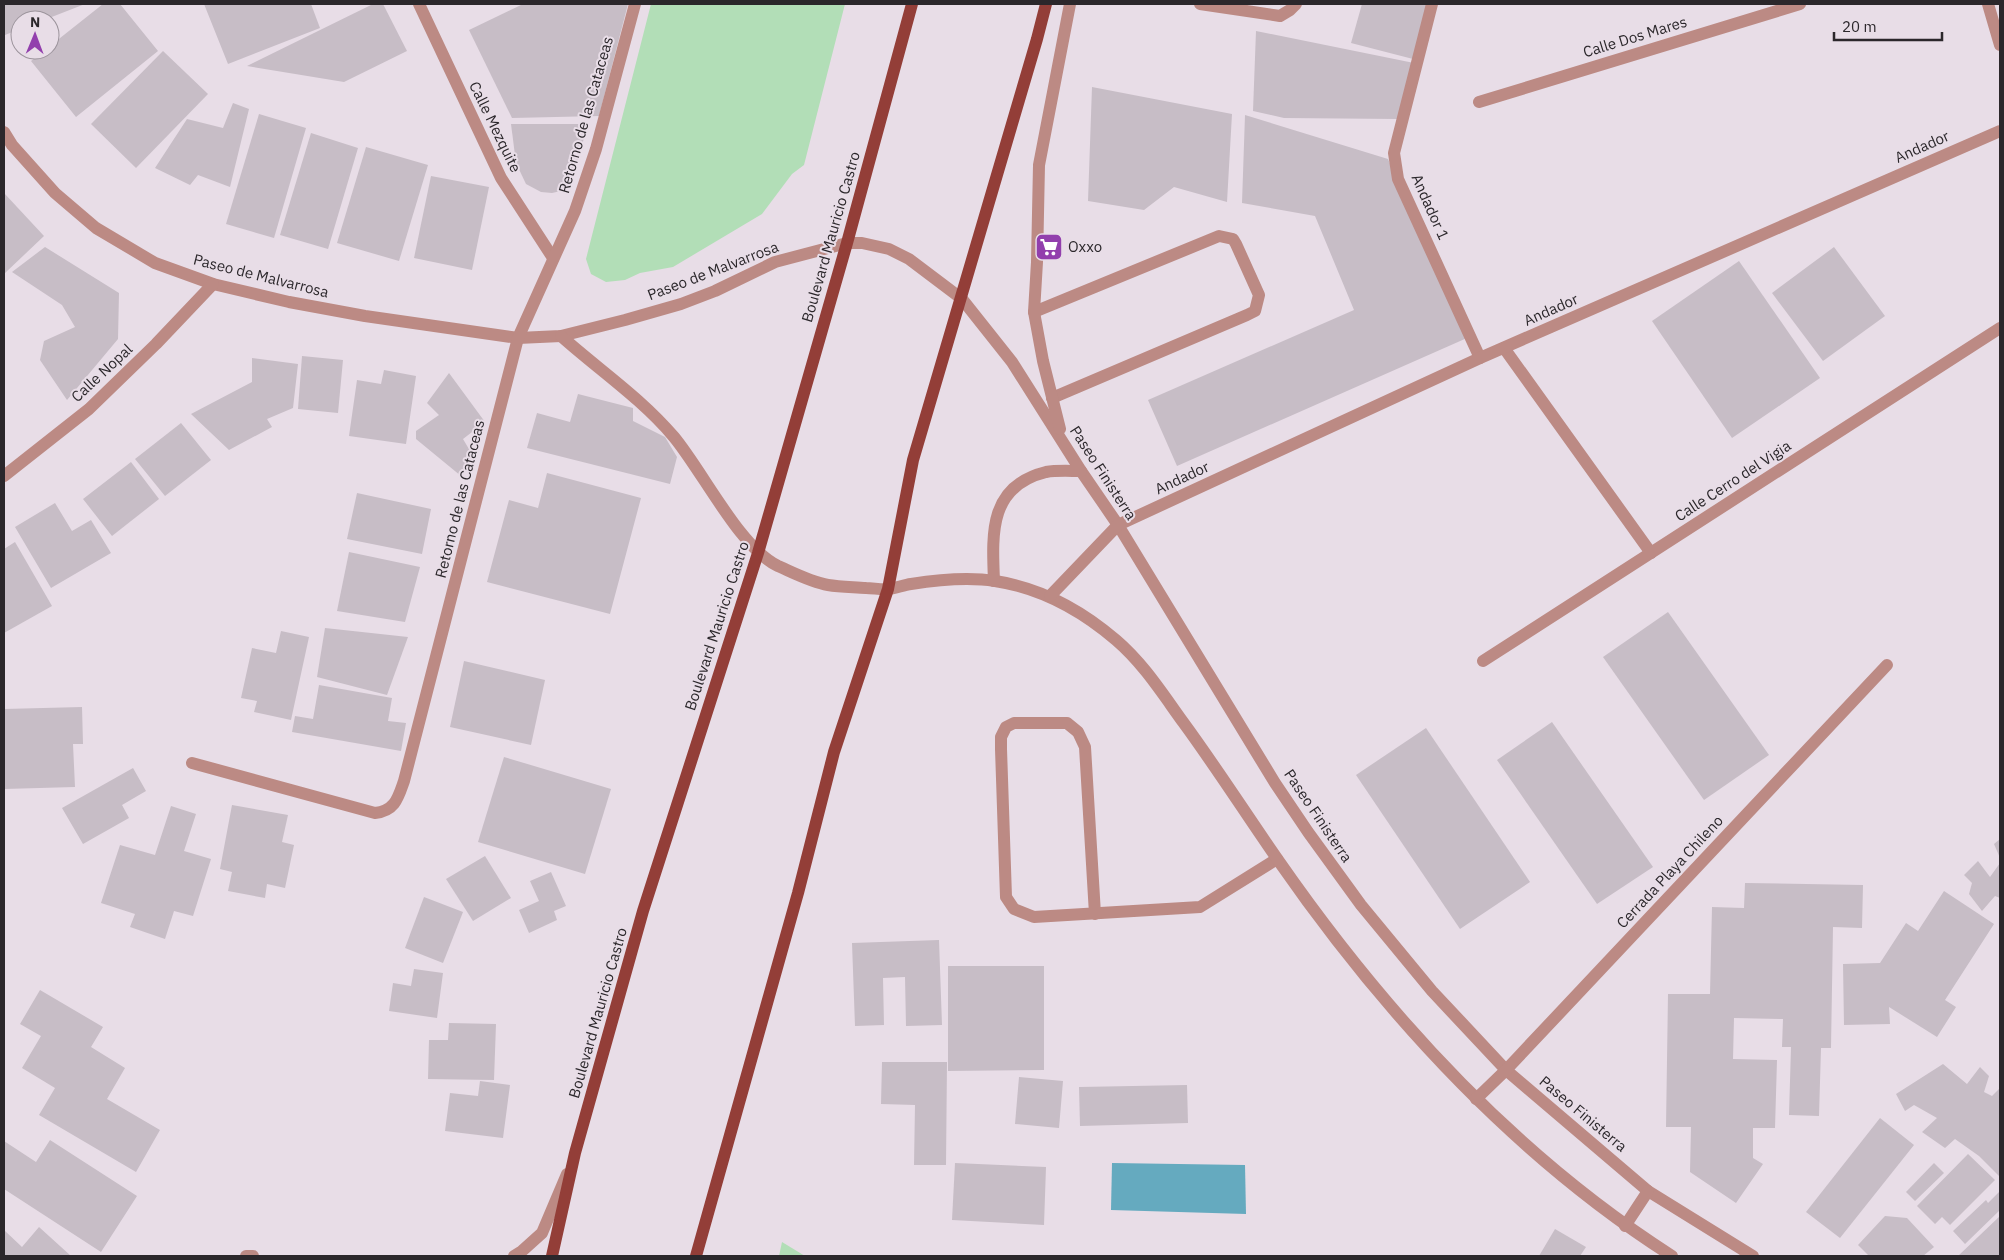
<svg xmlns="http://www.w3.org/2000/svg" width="2004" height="1260" font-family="'IBM Plex Sans',sans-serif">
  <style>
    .green { fill: #b2deb7 }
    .water { fill: #65aabf }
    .building { fill: #c7bdc6 }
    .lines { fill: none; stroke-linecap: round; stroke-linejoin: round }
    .service { stroke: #bc8a84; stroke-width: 12 }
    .minor { stroke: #bc8a84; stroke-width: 12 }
    .primary { stroke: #933e38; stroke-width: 12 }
    .labels { text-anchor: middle; stroke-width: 4; stroke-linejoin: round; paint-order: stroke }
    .street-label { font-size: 15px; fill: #2b272b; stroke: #e8dde7 }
    .poi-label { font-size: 15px; fill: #2b272b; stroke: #e8dde7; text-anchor: start }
  </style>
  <rect width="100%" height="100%" fill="#e8dde7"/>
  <!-- green -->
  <g class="green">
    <path d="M 651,4 L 845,4 L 804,165 L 792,174 L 762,214 L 673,267 L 640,273 L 625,280 L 606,282 L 591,274 L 586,259 Z"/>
    <path d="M 782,1242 L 805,1256 L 779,1256 Z"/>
  </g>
  <!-- water -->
  <path class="water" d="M 1112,1163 L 1245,1165 L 1246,1214 L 1111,1210 Z"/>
  <!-- building -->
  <g class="building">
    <path d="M 4,4 L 85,4 L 44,20 L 20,20 L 20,29 L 5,35 Z"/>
    <path d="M 103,4 L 120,4 L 158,51 L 76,117 L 31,61 L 45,50 L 50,50 L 50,46 Z"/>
    <path d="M 204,4 L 311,4 L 320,28 L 228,64 Z"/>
    <path d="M 373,4 L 383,4 L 407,51 L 344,82 L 247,66 Z"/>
    <path d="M 523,4 L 628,4 L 599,116 L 512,118 L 469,30 Z"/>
    <path d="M 1362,4 L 1428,4 L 1413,59 L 1351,43 Z"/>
    <path d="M 1256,31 L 1414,63 L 1397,119 L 1284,118 L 1253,111 Z"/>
    <path d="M 163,51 L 208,94 L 136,168 L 91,124 Z"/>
    <path d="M 1092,87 L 1232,114 L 1227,202 L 1174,187 L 1144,210 L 1088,201 Z"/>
    <path d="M 233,103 L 249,109 L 230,187 L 198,175 L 190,185 L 155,168 L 187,119 L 223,128 Z"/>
    <path d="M 259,114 L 306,128 L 274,238 L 226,224 Z"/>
    <path d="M 1245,115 L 1388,159 L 1467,338 L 1177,466 L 1148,400 L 1354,310 L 1315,216 L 1242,203 Z"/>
    <path d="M 511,124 L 588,124 L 572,180 L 565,190 L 552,193 L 541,192 L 526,184 L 516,163 Z"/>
    <path d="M 311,133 L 358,148 L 328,249 L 280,235 Z"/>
    <path d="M 366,147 L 428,165 L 399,261 L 337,243 Z"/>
    <path d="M 431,176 L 489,187 L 472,270 L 414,258 Z"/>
    <path d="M 4,193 L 44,236 L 4,274 Z"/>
    <path d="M 45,247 L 119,293 L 118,339 L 67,400 L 40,360 L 44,341 L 75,327 L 62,305 L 12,272 Z"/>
    <path d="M 1834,247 L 1885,316 L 1823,361 L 1772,293 Z"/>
    <path d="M 1739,261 L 1820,378 L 1732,438 L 1652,321 Z"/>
    <path d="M 302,356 L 343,360 L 338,413 L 298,409 Z"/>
    <path d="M 252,358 L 298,364 L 293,408 L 267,419 L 272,427 L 229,450 L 191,414 L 252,382 Z"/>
    <path d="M 384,370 L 416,376 L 406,444 L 349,436 L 357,380 L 381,384 Z"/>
    <path d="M 449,373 L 485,422 L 463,439 L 476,461 L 461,476 L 416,439 L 416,431 L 439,415 L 427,403 Z"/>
    <path d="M 578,394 L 633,408 L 633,421 L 665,437 L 677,457 L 670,484 L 527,448 L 537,413 L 570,422 Z"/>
    <path d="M 181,423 L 211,460 L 165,496 L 135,459 Z"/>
    <path d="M 131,462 L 159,499 L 112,536 L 83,499 Z"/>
    <path d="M 547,473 L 641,498 L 610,614 L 487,582 L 509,500 L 538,508 Z"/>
    <path d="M 357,493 L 431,509 L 422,554 L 347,539 Z"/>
    <path d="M 55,503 L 72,531 L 91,520 L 111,553 L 51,588 L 15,527 Z"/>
    <path d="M 15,542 L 52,606 L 4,633 L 4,549 Z"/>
    <path d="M 349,552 L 420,567 L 405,622 L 337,611 Z"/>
    <path d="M 1668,612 L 1769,755 L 1704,800 L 1603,657 Z"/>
    <path d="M 325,628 L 408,637 L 387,695 L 317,677 Z"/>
    <path d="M 281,631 L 309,637 L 291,720 L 254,712 L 257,701 L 241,698 L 252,648 L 276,653 Z"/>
    <path d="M 464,661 L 545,680 L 531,745 L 450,727 Z"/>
    <path d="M 319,685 L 392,698 L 388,721 L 406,723 L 401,751 L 292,732 L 295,716 L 313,719 Z"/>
    <path d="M 82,707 L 83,744 L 73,744 L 75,787 L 4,789 L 4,709 Z"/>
    <path d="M 1552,722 L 1653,867 L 1597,904 L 1497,760 Z"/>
    <path d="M 1426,728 L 1530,882 L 1460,929 L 1356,775 Z"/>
    <path d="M 504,757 L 611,789 L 585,874 L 478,842 Z"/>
    <path d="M 133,768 L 146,791 L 122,805 L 129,818 L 83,844 L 62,808 Z"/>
    <path d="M 232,805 L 288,815 L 282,842 L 294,845 L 285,888 L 267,884 L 265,898 L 228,891 L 232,872 L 220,869 Z"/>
    <path d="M 171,806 L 196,814 L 184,851 L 211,859 L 193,916 L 174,911 L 165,939 L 130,927 L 135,914 L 101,903 L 120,845 L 155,855 Z"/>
    <path d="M 2000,839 L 2000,858 L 1994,844 Z"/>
    <path d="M 485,856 L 511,898 L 473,921 L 446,879 Z"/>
    <path d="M 1978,861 L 1990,877 L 2000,863 L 2000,898 L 1995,896 L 1982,911 L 1969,894 L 1972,883 L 1964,875 Z"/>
    <path d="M 551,872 L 566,906 L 554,911 L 557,920 L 529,933 L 519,910 L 539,901 L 530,881 Z"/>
    <path d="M 1745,883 L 1863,885 L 1862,928 L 1833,927 L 1831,1048 L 1821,1048 L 1819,1116 L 1789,1115 L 1791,1047 L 1782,1047 L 1783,1019 L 1734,1018 L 1733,1059 L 1777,1060 L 1775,1128 L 1753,1128 L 1753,1158 L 1763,1164 L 1736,1203 L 1690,1172 L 1691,1127 L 1666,1127 L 1668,994 L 1710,994 L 1712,907 L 1744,908 Z"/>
    <path d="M 1944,891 L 1994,924 L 1945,1000 L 1956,1007 L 1937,1037 L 1889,1007 L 1890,1024 L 1844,1025 L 1843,964 L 1880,963 L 1906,923 L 1918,931 Z"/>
    <path d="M 424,897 L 463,912 L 443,963 L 405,948 Z"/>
    <path d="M 939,940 L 942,1025 L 906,1026 L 905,977 L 883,978 L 884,1025 L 855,1026 L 852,943 Z"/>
    <path d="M 948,966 L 1044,966 L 1044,1070 L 948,1071 Z"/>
    <path d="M 414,969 L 443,973 L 437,1018 L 389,1011 L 393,983 L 411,986 Z"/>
    <path d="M 40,990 L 103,1027 L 91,1047 L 125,1068 L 107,1099 L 160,1130 L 136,1172 L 39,1115 L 55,1088 L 22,1068 L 41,1036 L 20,1024 Z"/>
    <path d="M 449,1023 L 496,1024 L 494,1080 L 428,1079 L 429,1040 L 448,1040 Z"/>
    <path d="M 882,1062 L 947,1062 L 946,1165 L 914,1165 L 915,1105 L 881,1104 Z"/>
    <path d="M 1943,1064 L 1967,1084 L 1980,1067 L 1989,1076 L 1984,1092 L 1992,1096 L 2000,1088 L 2000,1177 L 1979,1156 L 1955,1139 L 1945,1148 L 1922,1132 L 1937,1118 L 1914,1105 L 1905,1111 L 1896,1094 Z"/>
    <path d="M 1019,1077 L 1063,1081 L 1059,1128 L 1015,1124 Z"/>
    <path d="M 480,1081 L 510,1085 L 503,1138 L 445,1131 L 450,1093 L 478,1096 Z"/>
    <path d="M 1187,1085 L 1188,1123 L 1080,1126 L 1079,1087 Z"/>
    <path d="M 1880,1118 L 1914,1145 L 1840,1238 L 1806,1212 Z"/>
    <path d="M 50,1140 L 137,1196 L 101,1252 L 4,1189 L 4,1141 L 36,1162 Z"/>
    <path d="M 1968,1154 L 1995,1180 L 1950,1225 L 1942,1217 L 1935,1224 L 1917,1206 Z"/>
    <path d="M 955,1163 L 1046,1167 L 1044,1225 L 952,1220 Z"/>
    <path d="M 1934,1163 L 1944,1173 L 1915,1201 L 1906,1192 Z"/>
    <path d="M 2000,1191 L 2000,1210 L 1965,1244 L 1953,1231 L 1986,1200 L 1988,1203 Z"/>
    <path d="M 1885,1216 L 1907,1218 L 1934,1247 L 1923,1256 L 1869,1256 L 1858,1245 Z"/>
    <path d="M 2000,1216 L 2000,1256 L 1958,1256 Z"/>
    <path d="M 39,1227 L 71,1256 L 4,1256 L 4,1230 L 22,1247 Z"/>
    <path d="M 1555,1229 L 1586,1247 L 1580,1256 L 1539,1256 Z"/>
  </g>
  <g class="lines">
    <!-- service -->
    <g class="service">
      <path d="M 1200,4 L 1280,16 L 1290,10 L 1296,4"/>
      <path d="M 1034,312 L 1219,236 L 1233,239 L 1236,244 L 1259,295 L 1255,311 L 1247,315 L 1052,398"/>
      <path d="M 1095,914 L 1085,747 L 1078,732 L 1067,723 L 1014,723 L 1006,727 L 1001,737 L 1001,749 L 1006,897 L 1014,909 L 1034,917 L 1200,907 L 1277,859"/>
      <path d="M 246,1256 L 253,1256"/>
      <path d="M 514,1256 L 522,1251 L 542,1233 L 567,1174"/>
    </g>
    <!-- minor -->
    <g class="minor">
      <path d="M 419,4 L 501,178 L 553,258"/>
      <path d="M 1432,4 L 1394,153 L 1398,179 L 1480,358"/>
      <path d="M 1988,4 L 2000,45"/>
      <path d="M 1479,102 L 1800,4"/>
      <path d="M 4,132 L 12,145 L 55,193 L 96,228 L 155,263 L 213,284 L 289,302 L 365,316 L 518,338 L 561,336 L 625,320 L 681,304 L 715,291 L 775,262 L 847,243 L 862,243 L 889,249 L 909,259 L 962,299 L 1012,362 L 1081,471 L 1118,525 L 1275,783 L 1308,832 L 1361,905 L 1432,991 L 1506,1070 L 1648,1191 L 1753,1256"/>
      <path d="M 561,336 C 599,370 641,398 674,437 C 703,472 740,548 778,566 C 794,573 811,582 828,585 C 840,587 854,587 866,588 C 873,588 882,590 889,589 C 896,588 904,585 911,584 C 936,580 970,577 995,581 C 1041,588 1081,610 1116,640 C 1143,663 1162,693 1183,722 C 1216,767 1246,814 1278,860 C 1385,1014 1514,1155 1672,1256"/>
      <path d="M 1504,348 L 1651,553"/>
      <path d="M 1060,429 L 1043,361 L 1034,312 L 1037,262 L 1039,165 L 1070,4"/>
      <path d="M 4,476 L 89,409 L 156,344 L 213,284"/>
      <path d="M 994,581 C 992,533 989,486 1046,472 C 1057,470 1070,471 1081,471"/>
      <path d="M 1050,596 L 1118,525 L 1480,358 L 2000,131"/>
      <path d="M 1483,661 L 2000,328"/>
      <path d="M 192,763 L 375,813 C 395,811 398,798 404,781 L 518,338 L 575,211 L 596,149 L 635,4"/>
      <path d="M 1476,1099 L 1506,1070 L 1887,665"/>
      <path d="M 1625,1226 L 1648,1191"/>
    </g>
    <!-- primary -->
    <g class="primary">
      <path d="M 552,1256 L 575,1153 L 643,911 L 758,553 L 847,243 L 912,4"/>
      <path d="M 696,1256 L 798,893 L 834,752 L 888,589 L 913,460 L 1037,39 L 1046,4"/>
    </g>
  </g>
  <!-- icons -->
  <defs>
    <g id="supermarket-square" transform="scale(1.4375)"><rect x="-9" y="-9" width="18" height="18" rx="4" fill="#923fad" stroke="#e8dde7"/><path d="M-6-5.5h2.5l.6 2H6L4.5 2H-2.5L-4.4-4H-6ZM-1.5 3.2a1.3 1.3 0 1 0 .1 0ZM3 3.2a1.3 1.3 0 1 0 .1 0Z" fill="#fff"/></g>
  </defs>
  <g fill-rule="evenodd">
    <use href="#supermarket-square" x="1049" y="247"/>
  </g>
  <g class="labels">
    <!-- street labels -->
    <g class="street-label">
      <text transform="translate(1635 37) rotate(-17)" y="5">Calle Dos Mares</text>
      <text transform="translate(586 115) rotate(-74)" y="5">Retorno de las Cataceas</text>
      <text transform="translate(495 127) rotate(64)" y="5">Calle Mezquite</text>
      <text transform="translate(1922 147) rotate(-24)" y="5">Andador</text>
      <text transform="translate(1430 207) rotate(66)" y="5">Andador 1</text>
      <text transform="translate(831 237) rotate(-74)" y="5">Boulevard Mauricio Castro</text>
      <text transform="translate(713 271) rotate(-21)" y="5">Paseo de Malvarrosa</text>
      <text transform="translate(261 276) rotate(14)" y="5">Paseo de Malvarrosa</text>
      <text transform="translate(1551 310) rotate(-24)" y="5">Andador</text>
      <text transform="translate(102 373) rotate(-43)" y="5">Calle Nopal</text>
      <text transform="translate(1103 473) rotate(57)" y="5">Paseo Finisterra</text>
      <text transform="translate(1182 478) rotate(-25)" y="5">Andador</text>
      <text transform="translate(1733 481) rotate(-33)" y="5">Calle Cerro del Vigia</text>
      <text transform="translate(460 499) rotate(-76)" y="5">Retorno de las Cataceas</text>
      <text transform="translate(717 626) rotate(-72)" y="5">Boulevard Mauricio Castro</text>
      <text transform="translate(1318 816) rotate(56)" y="5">Paseo Finisterra</text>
      <text transform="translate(1670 872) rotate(-47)" y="5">Cerrada Playa Chileno</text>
      <text transform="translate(598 1013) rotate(-74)" y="5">Boulevard Mauricio Castro</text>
      <text transform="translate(1583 1114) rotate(40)" y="5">Paseo Finisterra</text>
    </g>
    <!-- poi labels -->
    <g class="poi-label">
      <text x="1068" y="252">Oxxo</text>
    </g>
  </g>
  <!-- border -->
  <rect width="2004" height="1260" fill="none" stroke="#2b272b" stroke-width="10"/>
  <!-- north arrow -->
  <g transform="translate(35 35) rotate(1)"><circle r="24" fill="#e8dde7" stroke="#9c949c"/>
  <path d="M0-4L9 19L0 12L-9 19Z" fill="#923fad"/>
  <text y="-8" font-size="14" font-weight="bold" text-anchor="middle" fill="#2b272b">N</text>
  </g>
  <!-- scale -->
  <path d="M1834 32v8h108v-8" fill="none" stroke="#2b272b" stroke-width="2.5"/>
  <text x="1842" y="32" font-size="15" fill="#2b272b" stroke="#e8dde7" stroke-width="4" paint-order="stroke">20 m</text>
</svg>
